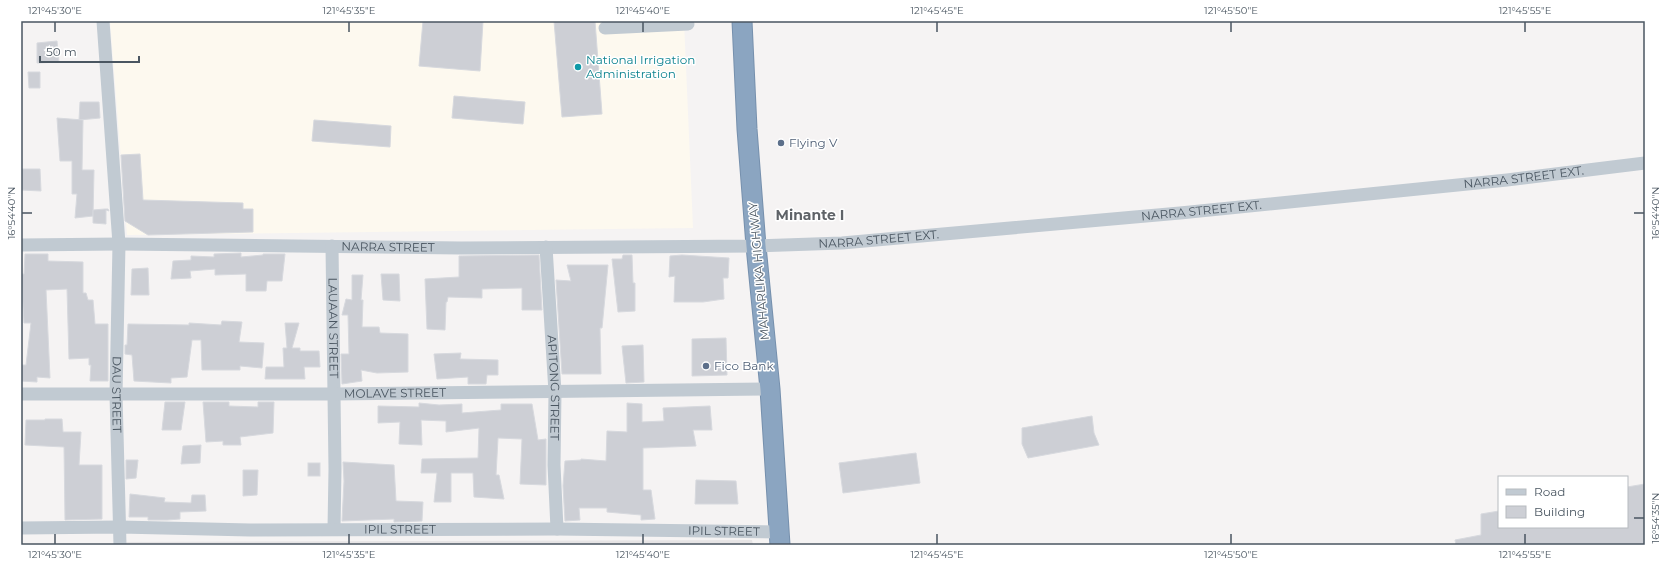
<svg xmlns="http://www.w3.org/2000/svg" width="1666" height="566" font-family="Montserrat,sans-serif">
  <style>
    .commercial { fill: #fdf9ef }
    .education { fill: #e6e4e5 }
    .building { fill: #cdcfd5; stroke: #d7d9de }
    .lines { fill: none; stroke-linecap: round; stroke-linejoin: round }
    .highway-casing { stroke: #7690ad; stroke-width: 21 }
    .minor { stroke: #c1cad2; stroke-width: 13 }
    .highway { stroke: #8ba5c1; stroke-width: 19 }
    .ticks { fill: none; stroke: #4a5661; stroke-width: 1.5 }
    .culture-dot { fill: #0f9aa8; stroke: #fff; stroke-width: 1.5 }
    .service-dot { fill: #5c6f8a; stroke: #fff; stroke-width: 1.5 }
    .labels { text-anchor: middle; stroke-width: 3; stroke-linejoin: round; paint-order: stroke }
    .culture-label { font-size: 12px; fill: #0d838f; stroke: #fff; text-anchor: start }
    .service-label { font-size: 12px; fill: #4e5e75; stroke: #fff; text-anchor: start }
    .street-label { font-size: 12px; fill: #4a5661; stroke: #fff }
    .quarter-label { font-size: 14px; font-weight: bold; fill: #5f6368; stroke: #fff }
    .neatline { fill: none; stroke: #4a5661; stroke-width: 1.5 }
    .ticks-label { font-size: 10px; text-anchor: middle; fill: #4a5661 }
  </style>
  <rect width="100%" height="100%" fill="#f5f3f3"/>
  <!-- commercial -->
  <path class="commercial" d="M 110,21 L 684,21 L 693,228 L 127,235 Z"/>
  <!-- education -->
  <path class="education" d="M 752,540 L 753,545 L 122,545 L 122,542 Z"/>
  <!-- building -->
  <g class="building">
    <path d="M 423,21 L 483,21 L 480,71 L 419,66 Z"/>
    <path d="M 554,21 L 595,21 L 602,114 L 562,117 Z"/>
    <path d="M 57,41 L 59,62 L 37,63 L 37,43 Z"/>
    <path d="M 28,72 L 40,72 L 40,88 L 29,88 Z"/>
    <path d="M 454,96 L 525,102 L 523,124 L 452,118 Z"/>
    <path d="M 80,102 L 99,102 L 100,118 L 79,120 Z"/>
    <path d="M 57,118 L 83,120 L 82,170 L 94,170 L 93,216 L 75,218 L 77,194 L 72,194 L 72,161 L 60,161 Z"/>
    <path d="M 314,120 L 391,126 L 390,147 L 312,141 Z"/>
    <path d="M 140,154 L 143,200 L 243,203 L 243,209 L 253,209 L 253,232 L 148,235 L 125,221 L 121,155 Z"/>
    <path d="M 21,169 L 40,169 L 41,191 L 21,190 Z"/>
    <path d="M 105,209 L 108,209 L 109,211 L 106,210 L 106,224 L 93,223 L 93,210 Z"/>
    <path d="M 241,253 L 241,257 L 263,255 L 263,254 L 285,254 L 282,281 L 267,281 L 266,291 L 246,291 L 246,274 L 215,275 L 215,269 L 190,271 L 191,278 L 171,279 L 173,261 L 191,260 L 191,256 L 214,257 L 214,254 Z"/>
    <path d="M 25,254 L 48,254 L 48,261 L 83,262 L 83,293 L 86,293 L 88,300 L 93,300 L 95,324 L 108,324 L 108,381 L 90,381 L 91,365 L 89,365 L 89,358 L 69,359 L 67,289 L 46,290 L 50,378 L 37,377 L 37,382 L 21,381 L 21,365 L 26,365 L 31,323 L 24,323 L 21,274 L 24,274 Z"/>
    <path d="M 539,255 L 542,310 L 522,310 L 522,288 L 482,289 L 482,298 L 448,297 L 447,302 L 446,302 L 445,330 L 427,329 L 425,279 L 459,277 L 459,256 Z"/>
    <path d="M 623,255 L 632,255 L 633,283 L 635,283 L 635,311 L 618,312 L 612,259 L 622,259 Z"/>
    <path d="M 682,255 L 729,258 L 728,278 L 723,278 L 724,299 L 703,302 L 674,302 L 675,276 L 669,277 L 670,256 Z"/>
    <path d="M 567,265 L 608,265 L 602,328 L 600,328 L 601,374 L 562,374 L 556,280 L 571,281 Z"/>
    <path d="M 148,268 L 149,295 L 131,295 L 132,269 Z"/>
    <path d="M 381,274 L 399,274 L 400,301 L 383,300 Z"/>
    <path d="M 352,275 L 363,275 L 361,300 L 363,300 L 362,327 L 379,327 L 380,333 L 408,334 L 408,372 L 377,373 L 361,370 L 362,381 L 342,384 L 341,354 L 349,354 L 348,315 L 342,315 L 346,299 L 352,300 Z"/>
    <path d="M 222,321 L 242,322 L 239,342 L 264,343 L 262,368 L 240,366 L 240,370 L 202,370 L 201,340 L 192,340 L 187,377 L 171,378 L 171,383 L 134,381 L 132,355 L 125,354 L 125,345 L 127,345 L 128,324 L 189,325 L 189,323 L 221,325 Z"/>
    <path d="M 285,323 L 299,323 L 292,348 L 300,348 L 300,351 L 319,351 L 320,367 L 304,367 L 305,379 L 265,379 L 266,367 L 284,367 L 283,348 L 287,348 Z"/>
    <path d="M 726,338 L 727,375 L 692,376 L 692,339 Z"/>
    <path d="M 643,345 L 644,382 L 626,383 L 622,346 Z"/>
    <path d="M 461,353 L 460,359 L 498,360 L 498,375 L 487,375 L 486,384 L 468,384 L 468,377 L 437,379 L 434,354 Z"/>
    <path d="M 165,402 L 185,402 L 181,430 L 162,430 Z"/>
    <path d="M 203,402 L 229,402 L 229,406 L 258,407 L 258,402 L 274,402 L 273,433 L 240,437 L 241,445 L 223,445 L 223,441 L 206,442 Z"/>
    <path d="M 419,403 L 439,405 L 462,404 L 462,413 L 501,410 L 501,404 L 532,404 L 538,440 L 546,439 L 546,485 L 520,484 L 522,439 L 498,438 L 496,475 L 499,475 L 504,499 L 474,497 L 473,473 L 451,473 L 451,502 L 434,502 L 437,473 L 421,473 L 422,459 L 478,458 L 479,428 L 446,432 L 446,421 L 421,420 L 422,445 L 399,444 L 400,422 L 378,423 L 378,406 L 419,407 Z"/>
    <path d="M 627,403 L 642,404 L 642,422 L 664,421 L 663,408 L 710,406 L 712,430 L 693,430 L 696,446 L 643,448 L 643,490 L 651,490 L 655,519 L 641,520 L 641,515 L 607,512 L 607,508 L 579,508 L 580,520 L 565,521 L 563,486 L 565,461 L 581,460 L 581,459 L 606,461 L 607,431 L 627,432 Z"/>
    <path d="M 1092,416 L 1094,433 L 1099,445 L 1028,458 L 1022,444 L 1022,428 Z"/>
    <path d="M 45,419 L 62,419 L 63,432 L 81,432 L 79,465 L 102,465 L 102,519 L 65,520 L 64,447 L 25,445 L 26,420 L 45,420 Z"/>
    <path d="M 201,445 L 200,463 L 181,464 L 183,446 Z"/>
    <path d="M 916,453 L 920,483 L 843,493 L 839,463 Z"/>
    <path d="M 126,460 L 138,460 L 136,478 L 126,479 Z"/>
    <path d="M 343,462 L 394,465 L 396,501 L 423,502 L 422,521 L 394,522 L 394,519 L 342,521 L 344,481 Z"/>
    <rect x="308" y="463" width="12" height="13"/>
    <path d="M 243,470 L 258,470 L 257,495 L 243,496 Z"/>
    <path d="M 696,480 L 736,481 L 738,504 L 695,504 Z"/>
    <path d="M 1645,484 L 1645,545 L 1456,545 L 1455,540 L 1481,535 L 1481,514 L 1499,511 L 1499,527 L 1627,527 L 1627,487 Z"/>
    <path d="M 130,494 L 165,498 L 164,502 L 191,503 L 192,495 L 205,495 L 206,511 L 180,512 L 180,519 L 167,520 L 148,520 L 148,517 L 129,517 Z"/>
  </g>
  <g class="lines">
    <!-- highway casing -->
    <g class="highway-casing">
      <path id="highway" d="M 742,21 L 747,129 L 756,246 L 770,389 L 780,545"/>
    </g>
    <!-- minor -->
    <g class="minor">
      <path id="s1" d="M 103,21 L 119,244 L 116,395 L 120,545"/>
      <path d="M 605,28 L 688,24"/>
      <path id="s2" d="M 21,245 L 119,244 L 461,248 L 756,246 L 842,243 L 1180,213 L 1507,180 L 1645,163"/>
      <path id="s3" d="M 332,246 L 335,469 L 334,529"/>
      <path id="s4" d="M 546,247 L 555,392 L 554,465 L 557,529"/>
      <path id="s5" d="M 21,394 L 333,394 L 770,389"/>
      <path id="s6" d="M 21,528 L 120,527 L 250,530 L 557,529 L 779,532"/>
    </g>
    <!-- highway -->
    <use href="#highway" class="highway"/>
  </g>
  <!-- ticks -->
  <path class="ticks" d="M 55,22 L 55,32M 349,22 L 349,32M 643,22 L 643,32M 937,22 L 937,32M 1231,22 L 1231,32M 1525,22 L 1525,32M 22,213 L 32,213M 1634,213 L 1644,213M 1634,518 L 1644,518M 55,534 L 55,544M 349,534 L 349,544M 643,534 L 643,544M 937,534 L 937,544M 1231,534 L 1231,544M 1525,534 L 1525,544"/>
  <!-- markers -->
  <circle class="culture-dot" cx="578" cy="67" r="4"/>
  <g class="service-dot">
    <circle cx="781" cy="143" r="4"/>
    <circle cx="706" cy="366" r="4"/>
  </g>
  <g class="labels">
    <!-- culture labels -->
    <g class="culture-label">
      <text x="586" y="64">National Irrigation<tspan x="586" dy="14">Administration</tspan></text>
    </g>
    <!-- service labels -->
    <g class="service-label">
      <text x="789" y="147">Flying V</text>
      <text x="714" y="370">Fico Bank</text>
    </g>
    <!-- street labels -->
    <g class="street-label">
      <text dy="4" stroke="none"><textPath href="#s2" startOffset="1506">NARRA STREET EXT.</textPath></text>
      <text dy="4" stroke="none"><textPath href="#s2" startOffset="1182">NARRA STREET EXT.</textPath></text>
      <text dy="4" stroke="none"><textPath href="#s2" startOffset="858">NARRA STREET EXT.</textPath></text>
      <text dy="4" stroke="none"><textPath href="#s2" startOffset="367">NARRA STREET</textPath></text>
      <text transform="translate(759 271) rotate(-95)" y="4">MAHARLIKA HIGHWAY</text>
      <text dy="4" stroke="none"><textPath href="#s3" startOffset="82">LAUAAN STREET</textPath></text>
      <text dy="4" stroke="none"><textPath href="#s4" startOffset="141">APITONG STREET</textPath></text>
      <text dy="4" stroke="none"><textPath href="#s5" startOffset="374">MOLAVE STREET</textPath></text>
      <text dy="4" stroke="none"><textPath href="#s1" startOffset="374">DAU STREET</textPath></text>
      <text dy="4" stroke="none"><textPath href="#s6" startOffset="379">IPIL STREET</textPath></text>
      <text dy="4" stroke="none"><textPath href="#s6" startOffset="703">IPIL STREET</textPath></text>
    </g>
    <!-- quarter labels -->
    <g class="quarter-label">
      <text x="810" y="220">Minante I</text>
    </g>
  </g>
  <!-- border -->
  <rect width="1666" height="566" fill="none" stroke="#ffffff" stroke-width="44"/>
  <!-- legend -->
  <rect x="1498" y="476" width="130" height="52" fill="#ffffff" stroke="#b7bbc0"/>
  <rect x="1506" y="489" width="20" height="6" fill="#c1cad2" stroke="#b7bbc0"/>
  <text x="1534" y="496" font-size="12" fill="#4a5661">Road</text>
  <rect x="1506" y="506" width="20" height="12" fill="#cdcfd5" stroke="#b7bbc0"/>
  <text x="1534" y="516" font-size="12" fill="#4a5661">Building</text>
  <!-- scale -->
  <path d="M40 56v6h99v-6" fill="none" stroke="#4a5661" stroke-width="2"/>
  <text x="46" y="56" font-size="12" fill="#4a5661" stroke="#ffffff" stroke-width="3" paint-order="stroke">50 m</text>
  <rect x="22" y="22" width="1622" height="522" class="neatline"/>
  <g class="ticks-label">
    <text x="55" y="14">121°45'30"E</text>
    <text x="349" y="14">121°45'35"E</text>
    <text x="643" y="14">121°45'40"E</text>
    <text x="937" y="14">121°45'45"E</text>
    <text x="1231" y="14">121°45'50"E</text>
    <text x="1525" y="14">121°45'55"E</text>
    <text transform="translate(11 213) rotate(-90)" y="4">16°54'40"N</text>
    <text transform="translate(1655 213) rotate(-90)" y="4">16°54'40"N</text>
    <text transform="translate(1655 518) rotate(-90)" y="4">16°54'35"N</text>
    <text x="55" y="558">121°45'30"E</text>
    <text x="349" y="558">121°45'35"E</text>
    <text x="643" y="558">121°45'40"E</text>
    <text x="937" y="558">121°45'45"E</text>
    <text x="1231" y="558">121°45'50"E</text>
    <text x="1525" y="558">121°45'55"E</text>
  </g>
</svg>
